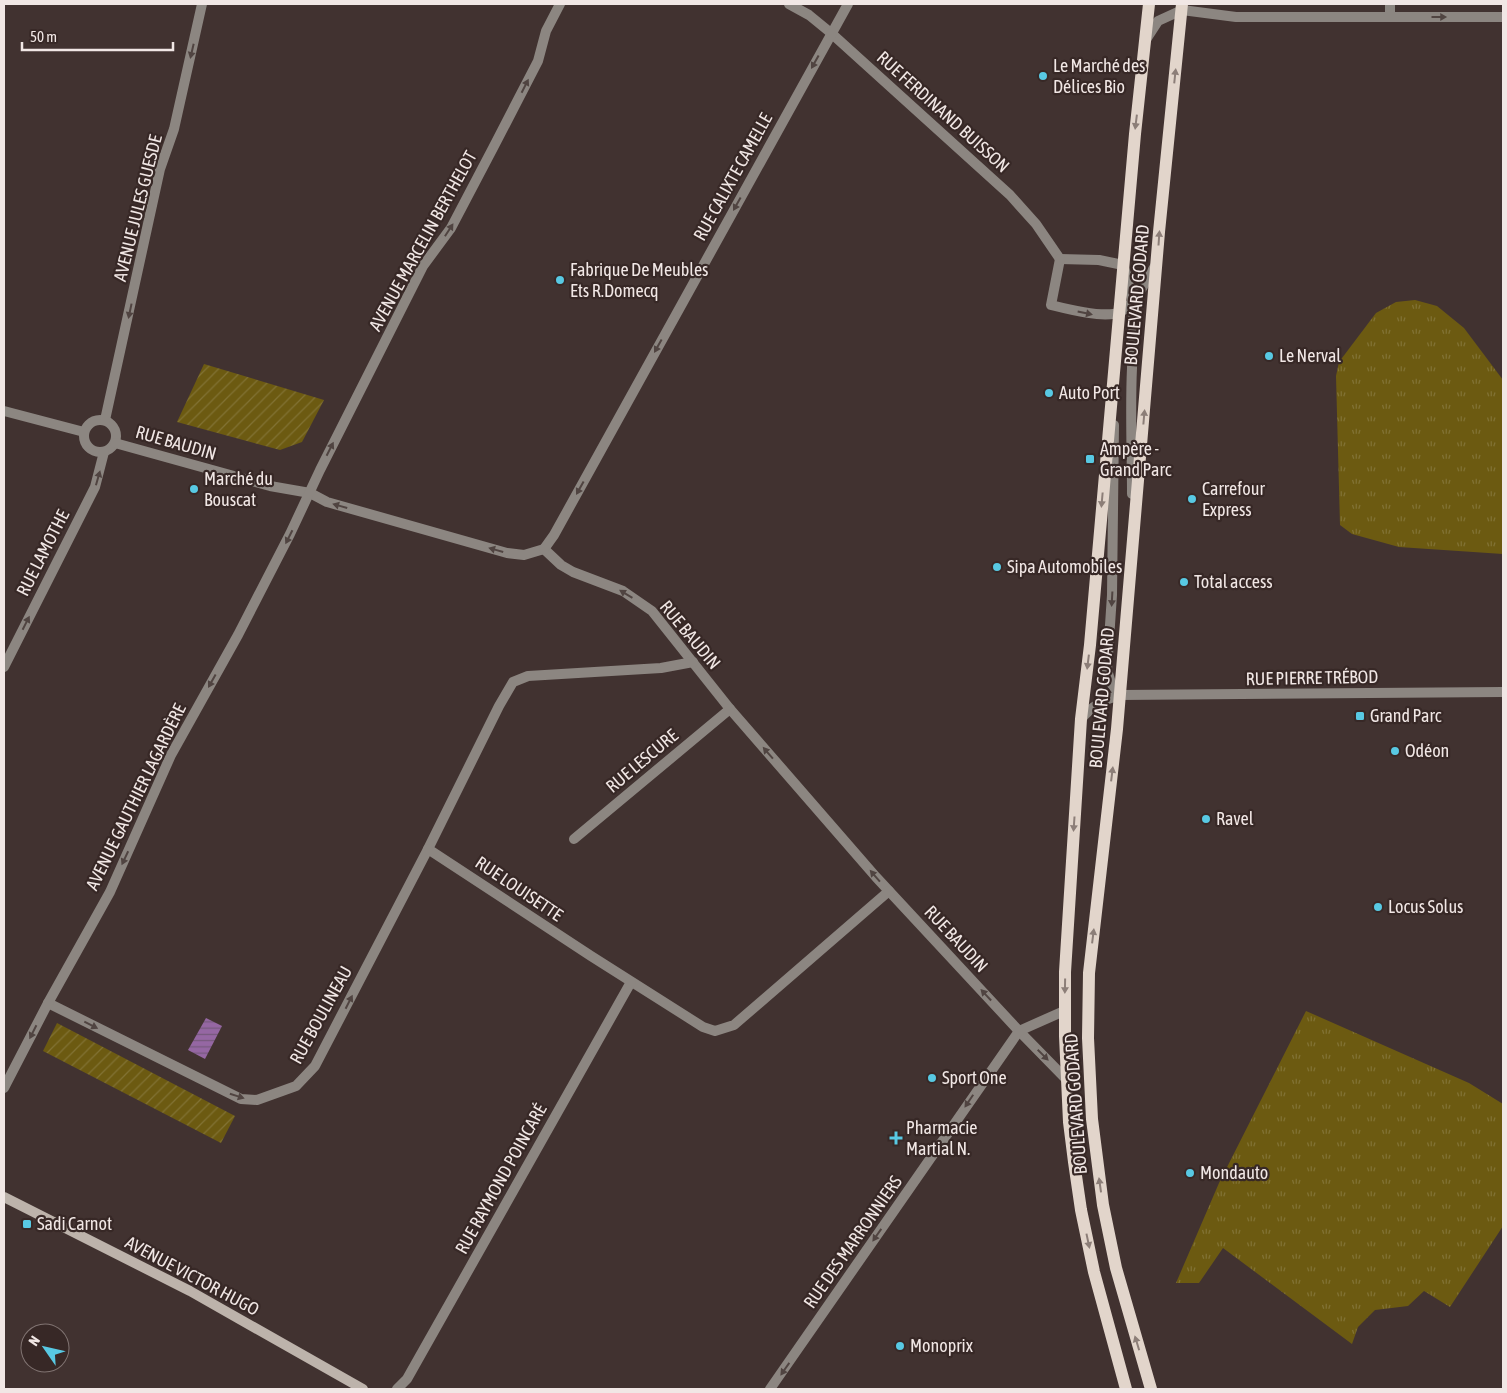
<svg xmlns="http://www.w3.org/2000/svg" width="1507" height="1393" font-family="'Asap Condensed',sans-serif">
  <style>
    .grass { fill: url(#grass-tufts) }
    .garden { fill: url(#garden-furrows) }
    .water { fill: url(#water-rules) }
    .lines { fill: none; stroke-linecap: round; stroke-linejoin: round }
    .street { stroke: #8c8681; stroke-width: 10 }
    .secondary { stroke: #bdb3ab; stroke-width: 10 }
    .primary { stroke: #e2d5cb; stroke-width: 12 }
    .oneway { fill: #504441 }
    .oneway2 { fill: #8c7e78 }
    .poi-dot { fill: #58c9e3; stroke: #372826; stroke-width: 2 }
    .labels { text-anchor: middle; stroke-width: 4.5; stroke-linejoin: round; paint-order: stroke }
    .poi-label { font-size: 18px; fill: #f1e7e5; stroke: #372826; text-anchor: start }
    .street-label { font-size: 18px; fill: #f1e7e5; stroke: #372826 }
  </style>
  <defs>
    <pattern id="grass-tufts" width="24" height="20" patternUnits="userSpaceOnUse" patternTransform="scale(1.25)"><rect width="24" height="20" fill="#6c5a11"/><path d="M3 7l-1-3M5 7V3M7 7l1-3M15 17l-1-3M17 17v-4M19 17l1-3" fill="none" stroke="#817234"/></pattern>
    <pattern id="garden-furrows" width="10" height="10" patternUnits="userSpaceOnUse" patternTransform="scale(1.25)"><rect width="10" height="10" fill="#6c5a11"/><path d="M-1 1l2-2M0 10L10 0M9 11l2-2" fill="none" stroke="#817234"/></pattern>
    <pattern id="water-rules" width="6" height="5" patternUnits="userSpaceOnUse" patternTransform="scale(1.25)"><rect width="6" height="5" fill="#9567a3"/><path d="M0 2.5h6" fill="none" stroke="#76597d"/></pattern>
  </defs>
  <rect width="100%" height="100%" fill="#413230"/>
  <!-- grass -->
  <g class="grass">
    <path d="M 1415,300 L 1437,306 L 1464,328 L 1503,380 L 1503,554 L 1399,547 L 1352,534 L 1340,525 L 1336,376 L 1339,362 L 1376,313 L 1396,302 Z"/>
    <path d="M 1306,1011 L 1469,1083 L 1503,1104 L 1503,1226 L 1450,1307 L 1424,1291 L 1408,1306 L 1375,1310 L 1358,1327 L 1352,1344 L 1223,1248 L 1199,1283 L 1176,1283 L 1219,1183 Z"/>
  </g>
  <!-- garden -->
  <g class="garden">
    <path d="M 204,364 L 324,400 L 302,442 L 280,450 L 177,422 Z"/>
    <path d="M 57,1023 L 235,1116 L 221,1143 L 43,1051 Z"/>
  </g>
  <!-- water -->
  <path class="water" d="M 206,1018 L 222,1026 L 205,1059 L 188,1050 Z"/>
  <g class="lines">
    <!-- street -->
    <g class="street">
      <path d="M 789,4 L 809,15 L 831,33 L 1010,195 L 1036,224 L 1060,259"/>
      <path d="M 1390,17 L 1390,4"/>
      <path d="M 1147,38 L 1158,21 L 1182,10 L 1236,17 L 1503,17"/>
      <path d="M 1060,259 L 1099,260 L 1123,265 C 1138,306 1133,327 1132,368 C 1130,410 1132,452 1132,494"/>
      <path d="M 1060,259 L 1051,305 C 1067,309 1105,319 1120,312 C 1135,305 1147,279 1155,266"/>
      <path d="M 4,411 L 84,432"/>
      <circle cx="100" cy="436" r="16"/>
      <path d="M 105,420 L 160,169 L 174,129 L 202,4"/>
      <path d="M 1114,425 L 1112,595 L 1107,670 L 1111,683 L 1120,695"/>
      <path d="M 115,443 L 270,486 L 310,493 L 327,502 L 507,553 L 524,555 L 544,549"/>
      <path d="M 544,549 L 561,565 L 573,572 L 623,591 L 652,611 L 730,709 L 876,877 L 1019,1031 L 1067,1080"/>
      <path d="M 544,549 L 554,535 L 848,4"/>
      <path d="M 693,662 L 661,668 L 528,676 L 513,682 L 499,706 L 428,849 L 591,956 L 703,1027 L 715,1031 L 734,1025 L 889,891"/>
      <path d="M 4,667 L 95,487 L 104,452"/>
      <path d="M 1081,719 C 1092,706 1103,700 1120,695 L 1503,692"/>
      <path d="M 574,839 L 730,709"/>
      <path d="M 48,1003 L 241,1099 L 257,1100 L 296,1086 L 315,1066 L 428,849"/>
      <path d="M 4,1088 L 48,1003 L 110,892 L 171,755 L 238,635 L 290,534 L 320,470 L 423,266 L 451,228 L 493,148 L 538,61 L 546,31 L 560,4"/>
      <path d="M 397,1389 L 407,1379 L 631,982"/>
      <path d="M 770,1389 L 1019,1031 L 1064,1011"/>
    </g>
    <!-- secondary -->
    <path class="secondary" d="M 4,1197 L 190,1291 L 363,1389"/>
    <!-- primary -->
    <g class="primary">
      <path d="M 1126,1389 L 1094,1272 L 1081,1210 L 1074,1162 L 1069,1122 L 1065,1036 L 1065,972 L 1081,719 L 1090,645 L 1135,134 L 1149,4"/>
      <path d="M 1151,1389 L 1116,1268 L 1103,1205 L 1092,1119 L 1088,1038 L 1089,973 L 1117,729 L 1159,232 L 1182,4"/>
    </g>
  </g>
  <!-- one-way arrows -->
  <defs><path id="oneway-solid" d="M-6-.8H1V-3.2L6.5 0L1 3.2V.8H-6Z" transform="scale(1.25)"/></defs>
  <g class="oneway">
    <use href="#oneway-solid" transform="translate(1439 17)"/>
    <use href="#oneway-solid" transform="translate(192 51) rotate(103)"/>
    <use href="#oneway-solid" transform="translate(815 62) rotate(119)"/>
    <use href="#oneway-solid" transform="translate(525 86) rotate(-63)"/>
    <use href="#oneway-solid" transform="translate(737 204) rotate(119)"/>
    <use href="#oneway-solid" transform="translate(449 230) rotate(-57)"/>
    <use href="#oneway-solid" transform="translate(130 311) rotate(102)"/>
    <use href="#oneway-solid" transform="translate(1085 313) rotate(12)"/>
    <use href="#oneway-solid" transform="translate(658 346) rotate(119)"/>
    <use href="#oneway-solid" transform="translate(330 449) rotate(-63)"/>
    <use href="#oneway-solid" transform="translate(98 478) rotate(-74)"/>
    <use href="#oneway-solid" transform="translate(580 488) rotate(119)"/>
    <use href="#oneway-solid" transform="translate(340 506) rotate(-164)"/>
    <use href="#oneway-solid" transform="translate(289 537) rotate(117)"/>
    <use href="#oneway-solid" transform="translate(496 550) rotate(-164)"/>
    <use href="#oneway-solid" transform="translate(626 594) rotate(-149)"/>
    <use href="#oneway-solid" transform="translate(1112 599) rotate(93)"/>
    <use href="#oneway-solid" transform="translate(26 623) rotate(-63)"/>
    <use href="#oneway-solid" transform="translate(212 681) rotate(119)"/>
    <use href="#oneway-solid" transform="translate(768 753) rotate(-131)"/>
    <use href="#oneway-solid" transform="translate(125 858) rotate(115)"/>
    <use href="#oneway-solid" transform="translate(875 876) rotate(-131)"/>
    <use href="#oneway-solid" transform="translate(986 995) rotate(-133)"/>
    <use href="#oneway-solid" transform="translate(349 1002) rotate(-63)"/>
    <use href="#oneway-solid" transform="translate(91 1025) rotate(27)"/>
    <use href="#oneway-solid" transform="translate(33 1032) rotate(117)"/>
    <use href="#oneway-solid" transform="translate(1043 1055) rotate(45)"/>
    <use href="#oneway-solid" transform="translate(237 1096) rotate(18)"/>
    <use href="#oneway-solid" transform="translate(969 1101) rotate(124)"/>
    <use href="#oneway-solid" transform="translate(877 1235) rotate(125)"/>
    <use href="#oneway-solid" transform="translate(785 1369) rotate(125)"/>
  </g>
  <g class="oneway2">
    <use href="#oneway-solid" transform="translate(1175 76) rotate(-84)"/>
    <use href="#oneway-solid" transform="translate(1136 122) rotate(97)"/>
    <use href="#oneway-solid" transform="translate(1159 238) rotate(-86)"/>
    <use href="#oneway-solid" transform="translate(1144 417) rotate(-85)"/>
    <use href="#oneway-solid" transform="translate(1102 500) rotate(95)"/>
    <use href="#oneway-solid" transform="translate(1088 662) rotate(97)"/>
    <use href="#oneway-solid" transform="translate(1112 774) rotate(-83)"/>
    <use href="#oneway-solid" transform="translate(1074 824) rotate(94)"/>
    <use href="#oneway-solid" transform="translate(1093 936) rotate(-83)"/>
    <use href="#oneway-solid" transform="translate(1065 986) rotate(91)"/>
    <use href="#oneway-solid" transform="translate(1100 1185) rotate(-98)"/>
    <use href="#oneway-solid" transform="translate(1088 1241) rotate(78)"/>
    <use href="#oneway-solid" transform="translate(1137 1343) rotate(-107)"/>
  </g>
  <!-- markers -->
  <g class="poi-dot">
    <circle cx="1043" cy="76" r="5"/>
    <circle cx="560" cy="280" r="5"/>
    <circle cx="1269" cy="356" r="5"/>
    <circle cx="1049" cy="393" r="5"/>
    <rect x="1085" y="454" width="10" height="10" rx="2.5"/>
    <circle cx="194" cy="489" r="5"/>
    <circle cx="1192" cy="499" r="5"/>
    <circle cx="997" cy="567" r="5"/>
    <circle cx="1184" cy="582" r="5"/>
    <rect x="1355" y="711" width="10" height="10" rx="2.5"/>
    <circle cx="1395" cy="751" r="5"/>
    <circle cx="1206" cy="819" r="5"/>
    <circle cx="1378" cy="907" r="5"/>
    <circle cx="932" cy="1078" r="5"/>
    <path d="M893.5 1130.5h5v5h5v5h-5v5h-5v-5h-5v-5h5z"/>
    <circle cx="1190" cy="1173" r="5"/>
    <rect x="22" y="1219" width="10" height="10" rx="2.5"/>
    <circle cx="900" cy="1346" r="5"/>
  </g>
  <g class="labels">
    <!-- poi labels -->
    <g class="poi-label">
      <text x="1053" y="72">Le Marché des<tspan x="1053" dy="21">Délices Bio</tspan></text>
      <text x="570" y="276">Fabrique De Meubles<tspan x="570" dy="21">Ets R.Domecq</tspan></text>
      <text x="1279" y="362">Le Nerval</text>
      <text x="1059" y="399">Auto Port</text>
      <text x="1100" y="455">Ampère -<tspan x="1100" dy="21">Grand Parc</tspan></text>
      <text x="204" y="485">Marché du<tspan x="204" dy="21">Bouscat</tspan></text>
      <text x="1202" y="495">Carrefour<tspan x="1202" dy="21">Express</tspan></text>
      <text x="1007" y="573">Sipa Automobiles</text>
      <text x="1194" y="588">Total access</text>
      <text x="1370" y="722">Grand Parc</text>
      <text x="1405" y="757">Odéon</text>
      <text x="1216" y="825">Ravel</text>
      <text x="1388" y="913">Locus Solus</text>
      <text x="942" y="1084">Sport One</text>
      <text x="906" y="1134">Pharmacie<tspan x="906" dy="21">Martial N.</tspan></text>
      <text x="1200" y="1179">Mondauto</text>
      <text x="37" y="1230">Sadi Carnot</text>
      <text x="910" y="1352">Monoprix</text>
    </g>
    <!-- street labels -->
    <g class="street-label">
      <text transform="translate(943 112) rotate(42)" y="6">RUE FERDINAND BUISSON</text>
      <text transform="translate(733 177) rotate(-61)" y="6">RUE CALIXTE CAMELLE</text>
      <text transform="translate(138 208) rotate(-76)" y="6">AVENUE JULES GUESDE</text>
      <text transform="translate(423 241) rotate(-61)" y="6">AVENUE MARCELIN BERTHELOT</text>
      <text transform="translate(1137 295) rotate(-85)" y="6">BOULEVARD GODARD</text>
      <text transform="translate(176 443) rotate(16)" y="6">RUE BAUDIN</text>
      <text transform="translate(43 553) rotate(-63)" y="6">RUE LAMOTHE</text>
      <text transform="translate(690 635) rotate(50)" y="6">RUE BAUDIN</text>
      <text transform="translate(1312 678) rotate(-1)" y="6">RUE PIERRE TRÉBOD</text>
      <text transform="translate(1102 698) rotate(-85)" y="6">BOULEVARD GODARD</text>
      <text transform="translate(642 761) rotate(-40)" y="6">RUE LESCURE</text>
      <text transform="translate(136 797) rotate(-64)" y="6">AVENUE GAUTHIER LAGARDÈRE</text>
      <text transform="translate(519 889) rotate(34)" y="6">RUE LOUISETTE</text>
      <text transform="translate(956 939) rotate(47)" y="6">RUE BAUDIN</text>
      <text transform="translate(321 1015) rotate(-61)" y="6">RUE BOULINEAU</text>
      <text transform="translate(1076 1104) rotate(-94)" y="6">BOULEVARD GODARD</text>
      <text transform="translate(501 1179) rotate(-61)" y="6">RUE RAYMOND POINCARÉ</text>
      <text transform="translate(853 1242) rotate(-55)" y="6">RUE DES MARRONNIERS</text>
      <text transform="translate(192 1276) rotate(28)" y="6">AVENUE VICTOR HUGO</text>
    </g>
  </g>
  <!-- border -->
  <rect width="1507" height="1393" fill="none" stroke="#f1e7e5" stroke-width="10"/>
  <!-- north arrow -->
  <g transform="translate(45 1348) rotate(304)"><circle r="24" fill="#372826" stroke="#817472"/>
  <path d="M0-4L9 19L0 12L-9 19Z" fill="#58c9e3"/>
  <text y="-8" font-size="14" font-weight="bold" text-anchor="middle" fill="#f1e7e5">N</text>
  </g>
  <!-- scale -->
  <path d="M22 42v8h151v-8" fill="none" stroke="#f1e7e5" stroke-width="2.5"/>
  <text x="30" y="42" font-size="15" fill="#f1e7e5" stroke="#372826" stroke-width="4" paint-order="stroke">50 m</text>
</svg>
